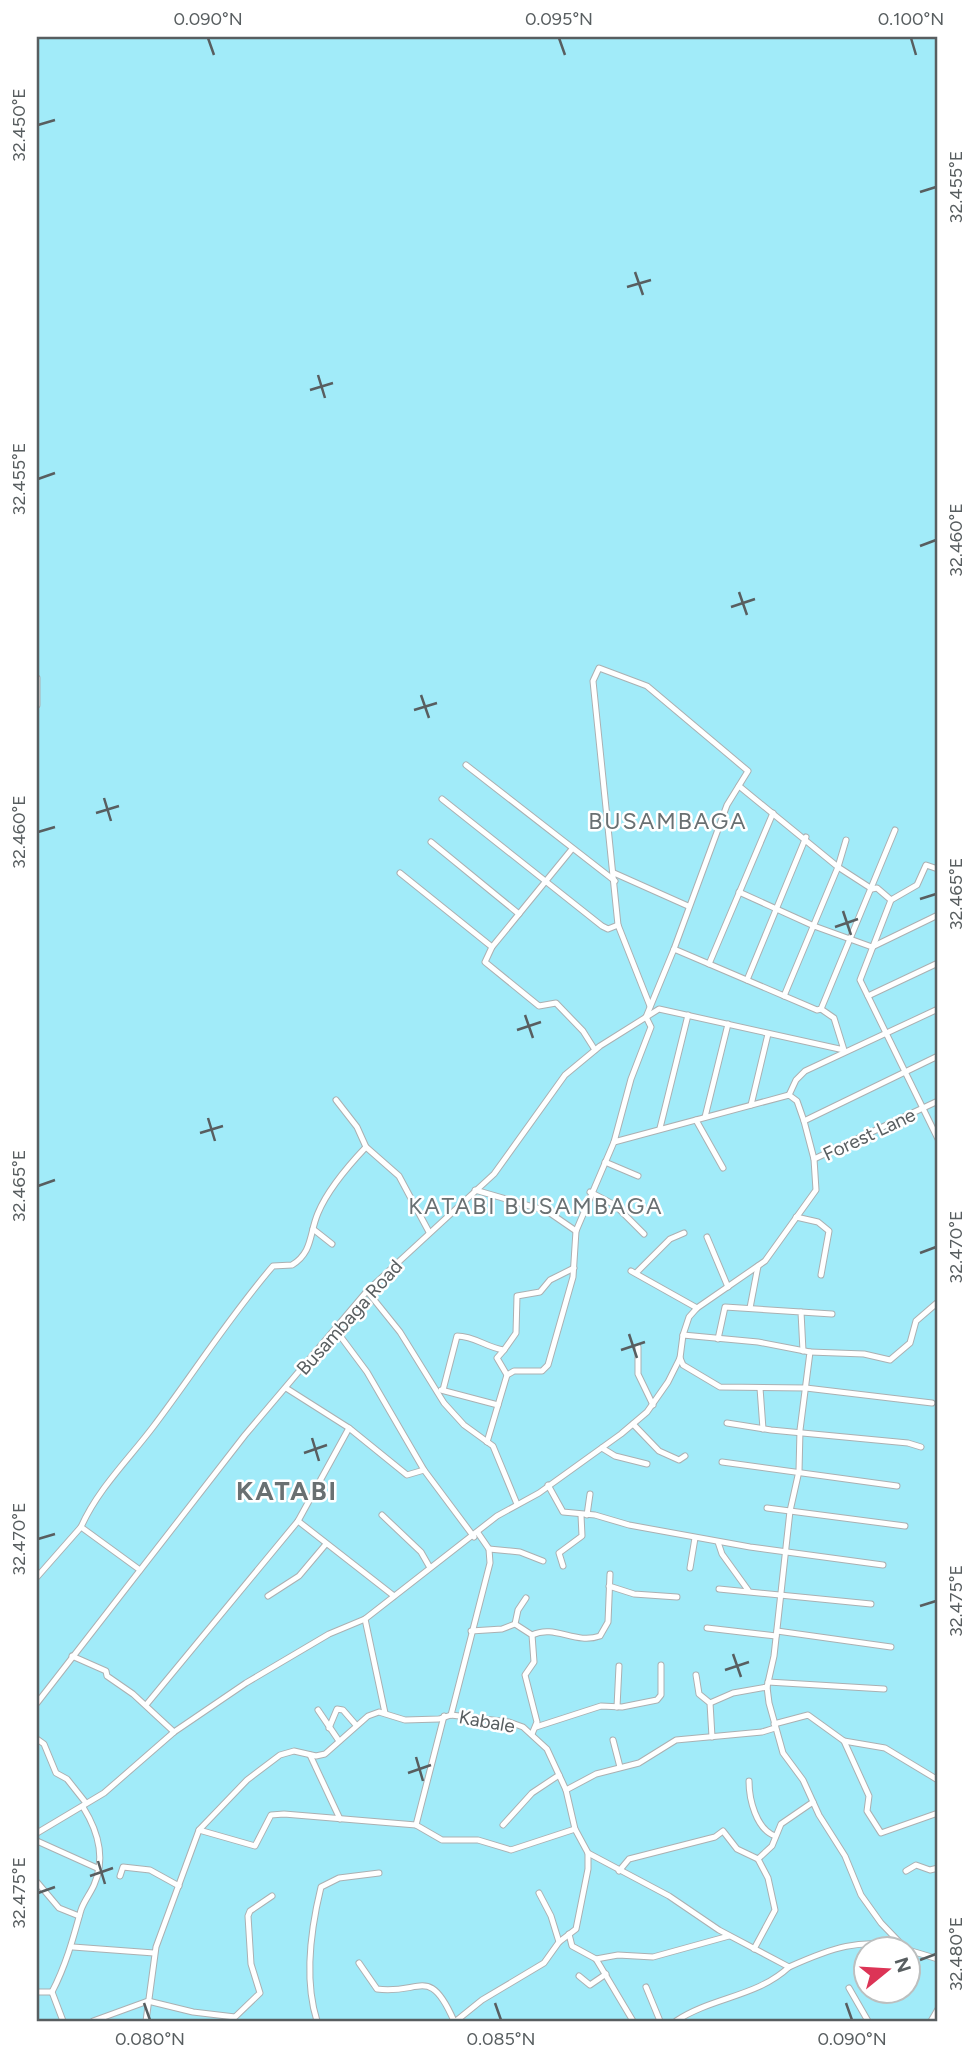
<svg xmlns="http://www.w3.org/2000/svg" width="975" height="2058" font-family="Figtree,sans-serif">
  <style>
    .water { fill: #a1ebf9; fill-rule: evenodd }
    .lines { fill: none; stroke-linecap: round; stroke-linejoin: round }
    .minor-casing { stroke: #abb0b2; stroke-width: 7 }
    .minor { stroke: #fff; stroke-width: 5 }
    .ticks { fill: none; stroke: #585e60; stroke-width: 2.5 }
    .labels { text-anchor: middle; stroke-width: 5; stroke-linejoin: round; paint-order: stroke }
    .street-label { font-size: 19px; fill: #585e60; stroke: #fff }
    .quarter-label { font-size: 23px; letter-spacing: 2px; fill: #697072; stroke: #fff }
    .district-label { font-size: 26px; font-weight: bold; letter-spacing: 2px; fill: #697072; stroke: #fff }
    .neatline { fill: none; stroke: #585e60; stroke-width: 2.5 }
    .ticks-label { font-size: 18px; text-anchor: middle; fill: #585e60 }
  </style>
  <rect width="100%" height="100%" fill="#ebe5e0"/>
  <!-- water -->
  <path class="water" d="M 37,37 L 938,37 L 938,2021 L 37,2021 ZM 866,1950 L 908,1950 L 908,1992 L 866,1992 Z"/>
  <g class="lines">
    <!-- minor casing -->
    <g class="minor-casing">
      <g id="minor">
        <path d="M 37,678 L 37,705"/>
        <path d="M 466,765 L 615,881"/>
        <path d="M 739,786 L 838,867 L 784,996"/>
        <path d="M 442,799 L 602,926 L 608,929 L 618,925"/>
        <path d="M 846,840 L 838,867 L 872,889 L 877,888 L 891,900 L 860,980 L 938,1139"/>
        <path d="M 431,842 L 519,914"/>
        <path d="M 572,849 L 492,947 L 485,962 L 539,1006 L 556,1003 L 583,1031 L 595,1050"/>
        <path d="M 400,873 L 492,947"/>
        <path d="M 614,873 L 688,906"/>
        <path d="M 739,892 L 814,926 L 872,947 L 938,915"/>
        <path d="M 891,900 L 917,885 L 926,865 L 938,869"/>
        <path d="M 709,964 L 773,813"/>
        <path d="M 747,980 L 806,837"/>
        <path d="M 868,996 L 938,963"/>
        <path d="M 650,1006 L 618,925 L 593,681 L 599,668 L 647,686 L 748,771 L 727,805 L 674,949"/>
        <path d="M 646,1017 L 651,1027 L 631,1079 L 614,1142 L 789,1095 L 797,1101 L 804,1121 L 814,1159 L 816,1190 L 765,1261 L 697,1308 L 689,1317 L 683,1335"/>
        <path d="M 646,1017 L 674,949 L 817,1010 L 821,1009 L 895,830"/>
        <path d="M 789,1095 L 796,1080 L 805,1071 L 938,1009"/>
        <path d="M 336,1100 L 357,1127 L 366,1147"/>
        <path d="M 751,1105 L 768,1034"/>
        <path d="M 705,1117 L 728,1024"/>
        <path d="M 696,1120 L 723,1168"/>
        <path d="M 804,1121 L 938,1056"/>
        <path d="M 660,1128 L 688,1015"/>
        <path d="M 814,1159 L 938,1101"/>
        <path d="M 605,1162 L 638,1176"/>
        <path d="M 475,1190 L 547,1211 L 576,1231"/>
        <path d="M 590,1192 L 615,1205 L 644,1234"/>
        <path d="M 796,1217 L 818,1222 L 829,1231 L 821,1275"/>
        <path d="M 313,1229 L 332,1244"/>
        <path d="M 707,1237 L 728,1287"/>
        <path d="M 631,1271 L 697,1308"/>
        <path d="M 636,1273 L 670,1239 L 684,1233"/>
        <path d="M 367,1291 L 400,1332 L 444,1403 L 464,1425 L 493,1446 L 517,1504"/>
        <path d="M 750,1308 L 758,1266"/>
        <path d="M 801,1312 L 832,1314"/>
        <path d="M 335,1329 L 367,1372 L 424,1470"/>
        <path d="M 718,1339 L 725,1307 L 801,1312 L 803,1351"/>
        <path d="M 638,1347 L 638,1374 L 653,1405"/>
        <path d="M 504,1350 L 497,1358 L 507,1375"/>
        <path d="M 810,1352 L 864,1354 L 890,1360 L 910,1343 L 916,1321 L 938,1302"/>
        <path d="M 680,1358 L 683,1365 L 720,1387 L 806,1388 L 932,1403"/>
        <path d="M 286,1388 L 349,1428 L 407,1475 L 424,1470 L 474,1537"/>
        <path d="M 760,1388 L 763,1429"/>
        <path d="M 441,1390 L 498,1405"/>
        <path d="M 443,1390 L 457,1336 C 475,1336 487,1348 504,1350 L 516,1333 L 517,1296 L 540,1292 L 550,1280 L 574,1268"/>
        <path d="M 727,1423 L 771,1430 L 908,1443 L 921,1447"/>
        <path d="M 633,1424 L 659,1451 L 679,1460 L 685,1456"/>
        <path d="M 487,1442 L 507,1375 L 514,1371 L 542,1371 L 548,1365 L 573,1277 L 576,1231 L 614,1142"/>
        <path d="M 602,1448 L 615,1456 L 647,1464"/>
        <path d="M 722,1462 L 897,1486"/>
        <path d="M 548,1485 L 563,1512 L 595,1515 L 629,1525 L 750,1547 L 883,1565"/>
        <path d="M 767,1508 L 905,1526"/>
        <path d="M 382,1515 L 421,1552 L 429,1566"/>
        <path d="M 587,1515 L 590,1494"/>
        <path d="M 298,1521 L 394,1596"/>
        <path d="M 718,1542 L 722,1554 L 748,1590"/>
        <path d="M 489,1549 L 520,1552 L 543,1561"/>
        <path d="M 563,1566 L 559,1553 L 582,1536 L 581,1515"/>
        <path d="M 690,1568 L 695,1538"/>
        <path d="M 140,1570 L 81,1527 C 98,1489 128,1460 153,1427 C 194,1373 229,1317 273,1266 L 292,1265 C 313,1252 309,1234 318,1213 C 328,1189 348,1166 366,1147 L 399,1176 L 429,1232"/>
        <path d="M 37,1577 L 81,1527"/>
        <path d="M 609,1586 L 634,1594 L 677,1597"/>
        <path d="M 719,1589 L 871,1604"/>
        <path d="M 268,1596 L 299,1576 L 326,1544"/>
        <path d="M 365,1619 L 385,1713"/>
        <path d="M 515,1624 L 518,1610 L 526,1598"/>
        <path d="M 707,1628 L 776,1636"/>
        <path d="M 471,1631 L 502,1629 L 515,1624 L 532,1635 L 534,1662 L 525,1675 L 537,1722 L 532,1734"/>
        <path d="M 777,1631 L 891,1647"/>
        <path d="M 532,1635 C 555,1624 575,1645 600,1636 L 608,1622 L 610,1574"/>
        <path d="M 72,1656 L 106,1671 L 107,1676 L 133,1694 L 174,1732"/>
        <path d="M 696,1675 L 699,1694 L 710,1703 L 712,1737"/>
        <path d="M 768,1682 L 884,1689"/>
        <path d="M 37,1703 L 245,1435 L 367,1291 L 494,1174 L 565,1075 L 600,1046 L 659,1009 L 844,1050 L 834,1018 L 821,1009"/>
        <path d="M 710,1703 L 733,1693 L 767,1687"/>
        <path d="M 146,1705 L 298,1521 L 349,1428"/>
        <path d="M 617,1707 L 619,1666"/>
        <path d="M 318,1710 L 339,1741"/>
        <path d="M 451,1715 L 490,1563 L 489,1549 L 478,1533"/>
        <path d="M 774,1724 L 808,1715 L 844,1741 L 869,1796 L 867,1811 L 881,1833 L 938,1813"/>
        <path d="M 536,1727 L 601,1706 L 622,1707 L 657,1700 L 661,1695 L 661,1665"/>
        <path d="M 329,1728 L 337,1709 L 343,1710 L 356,1725"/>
        <path d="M 37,1739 L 44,1744 L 56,1773 L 67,1779 L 86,1803"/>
        <path d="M 613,1740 L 620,1767"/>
        <path d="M 844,1741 L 885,1748 L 938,1780"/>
        <path d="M 310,1755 L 340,1819"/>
        <path d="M 749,1781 C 749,1799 756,1829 775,1836"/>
        <path d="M 566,1790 L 596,1774 L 639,1763 L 676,1740 L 762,1732 L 775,1728"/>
        <path d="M 416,1825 L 444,1716"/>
        <path d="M 503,1825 L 532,1793 L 559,1775"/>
        <path d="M 199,1830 L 255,1846 L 271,1815 L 284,1814 L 416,1825 L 442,1840 L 478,1840 L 511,1850 L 575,1829"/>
        <path d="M 37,1833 L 104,1793 L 174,1732 L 246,1683 L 329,1634 L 365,1619 L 497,1516 L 539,1493 L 621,1434 L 647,1412 L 668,1382 L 680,1358 L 683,1335 L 758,1342 L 810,1352 L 800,1430 L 799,1471 L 790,1511 L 774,1656 L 767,1687 L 769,1703 L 783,1753 L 803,1780 L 819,1815 L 845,1856 L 861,1895 L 881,1923 L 906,1949"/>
        <path d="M 37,1841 L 97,1868"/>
        <path d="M 619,1871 L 629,1859 L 715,1837 L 723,1831 L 737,1849 L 758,1859 L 772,1846 L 781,1824 L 813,1802"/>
        <path d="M 906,1871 L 916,1865 L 930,1870 L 938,1868"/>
        <path d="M 120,1876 L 123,1867 L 150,1870 L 179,1886"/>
        <path d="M 37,1882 L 59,1908 L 79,1916"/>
        <path d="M 539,1893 L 551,1916 L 559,1942"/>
        <path d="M 569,1934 L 572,1946 L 596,1959 L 633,2021"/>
        <path d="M 73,1947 L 154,1953"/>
        <path d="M 754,1949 L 775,1910 L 768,1878 L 758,1859"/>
        <path d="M 908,1950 L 938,1959"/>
        <path d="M 596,1959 L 618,1955 L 653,1957 L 729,1936"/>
        <path d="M 359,1963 L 377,1989 C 421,1995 429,1964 454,2021"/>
        <path d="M 579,1976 L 590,1985 L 606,1974"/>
        <path d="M 646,1987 L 660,2021"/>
        <path d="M 849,1988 L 868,2021"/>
        <path d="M 37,1992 L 52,1992"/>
        <path d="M 63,2021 L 52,1992 C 66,1965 73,1939 81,1910 C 84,1901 90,1894 94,1885 C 106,1858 98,1831 83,1807"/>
        <path d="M 93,2021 L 148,2001 L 193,2012 L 235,2017 L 260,1993 L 251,1964 L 248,1916 L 250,1911 L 272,1896"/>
        <path d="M 146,2021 L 156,1947 L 199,1830 L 247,1780 L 280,1755 L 294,1751 L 316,1756 L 325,1754 L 368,1716 L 379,1712 L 405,1720 L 439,1719 L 451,1715 L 509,1722 L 523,1727 L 547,1749 L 566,1790 L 575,1829 L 588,1853 L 669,1896 L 719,1930 L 789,1967 C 829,1949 862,1936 907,1949"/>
        <path d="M 317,2021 C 304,1980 311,1928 321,1887 L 339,1878 L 379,1873"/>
        <path d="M 456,2021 L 482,2000 L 544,1963 L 559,1942 L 576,1929 L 588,1869 L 588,1853"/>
        <path d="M 676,2021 C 712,1997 757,1997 789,1967"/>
        <path d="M 931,2021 L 938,2009"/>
      </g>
    </g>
    <!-- minor -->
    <use href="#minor" class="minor"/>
  </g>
  <!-- ticks -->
  <path class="ticks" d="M 208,38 L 214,55M 559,38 L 565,55M 911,38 L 916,55M 38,125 L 55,120M 920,192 L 936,187M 635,272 L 643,295M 627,287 L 651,280M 318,375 L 325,398M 310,390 L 333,383M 38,479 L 55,473M 920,546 L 936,540M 739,592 L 747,615M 731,607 L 755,599M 421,695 L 429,718M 414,710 L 437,703M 104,798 L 111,821M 96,813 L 119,806M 38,832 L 55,827M 920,899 L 936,894M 843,911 L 851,935M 835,927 L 858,919M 525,1015 L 533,1038M 517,1030 L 541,1022M 208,1118 L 215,1141M 200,1133 L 223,1126M 38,1186 L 55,1180M 920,1253 L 936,1247M 629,1334 L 637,1358M 621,1350 L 645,1342M 312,1438 L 319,1461M 304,1453 L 327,1445M 38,1539 L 55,1534M 920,1606 L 936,1601M 733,1654 L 741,1677M 725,1670 L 749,1662M 416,1757 L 423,1781M 408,1773 L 431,1765M 98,1861 L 105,1884M 90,1876 L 113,1868M 38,1893 L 55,1887M 920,1960 L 936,1954M 144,2003 L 150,2020M 495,2003 L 501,2020M 846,2003 L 852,2020"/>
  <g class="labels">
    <!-- street labels -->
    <g class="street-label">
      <text transform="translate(869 1134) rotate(-25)" y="7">Forest Lane</text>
      <text transform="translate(349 1317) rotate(-48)" y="7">Busambaga Road</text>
      <text transform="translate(487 1721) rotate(10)" y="7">Kabale</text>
    </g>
    <!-- quarter labels -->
    <g class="quarter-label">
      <text x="668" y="829">BUSAMBAGA</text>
      <text x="536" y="1214">KATABI BUSAMBAGA</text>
    </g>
    <!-- district labels -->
    <g class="district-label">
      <text x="287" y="1500">KATABI</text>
    </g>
  </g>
  <!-- border -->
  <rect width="975" height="2058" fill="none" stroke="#ffffff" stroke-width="77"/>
  <!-- north arrow -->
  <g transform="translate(887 1970) rotate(72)"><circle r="33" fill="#ffffff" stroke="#bcbfbf" stroke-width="2"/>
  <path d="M0-5L12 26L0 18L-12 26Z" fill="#dc3456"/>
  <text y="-10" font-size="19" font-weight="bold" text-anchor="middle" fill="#585e60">N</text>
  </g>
  <rect x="38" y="38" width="898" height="1982" class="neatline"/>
  <g class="ticks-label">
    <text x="208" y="25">0.090°N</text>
    <text x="559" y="25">0.095°N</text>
    <text x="911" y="25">0.100°N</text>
    <text transform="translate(19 125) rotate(-90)" y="6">32.450°E</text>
    <text transform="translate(956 187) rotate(-90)" y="6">32.455°E</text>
    <text transform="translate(19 479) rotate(-90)" y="6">32.455°E</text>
    <text transform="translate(956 540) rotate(-90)" y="6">32.460°E</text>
    <text transform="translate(19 832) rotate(-90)" y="6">32.460°E</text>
    <text transform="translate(956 894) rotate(-90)" y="6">32.465°E</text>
    <text transform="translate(19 1186) rotate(-90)" y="6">32.465°E</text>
    <text transform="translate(956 1247) rotate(-90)" y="6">32.470°E</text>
    <text transform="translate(19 1539) rotate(-90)" y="6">32.470°E</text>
    <text transform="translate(956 1601) rotate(-90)" y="6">32.475°E</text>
    <text transform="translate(19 1893) rotate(-90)" y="6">32.475°E</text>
    <text transform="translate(956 1954) rotate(-90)" y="6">32.480°E</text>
    <text x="150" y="2045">0.080°N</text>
    <text x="501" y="2045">0.085°N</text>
    <text x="852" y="2045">0.090°N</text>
  </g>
</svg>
